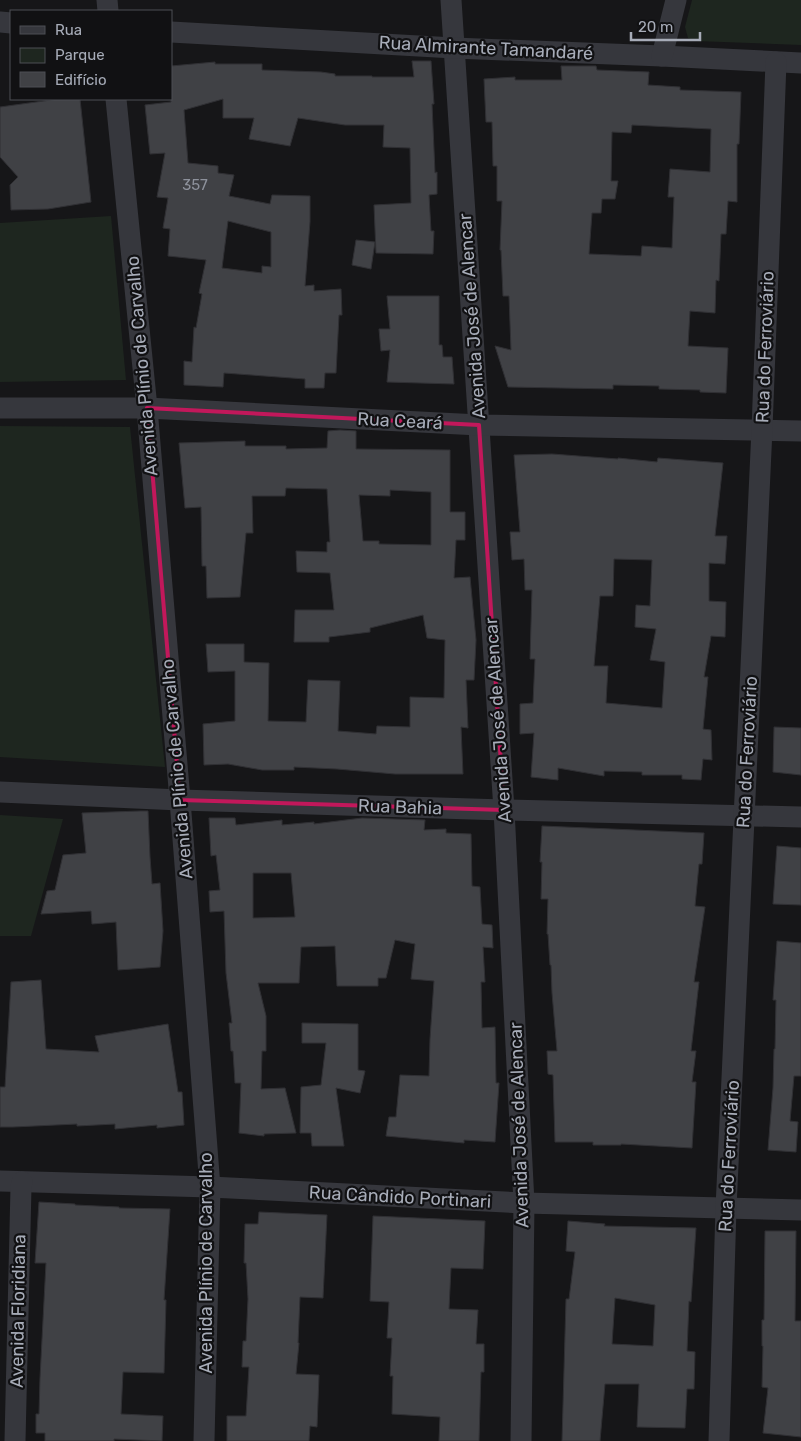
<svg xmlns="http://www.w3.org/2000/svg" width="801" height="1441" font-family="Rubik,sans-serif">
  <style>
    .green { fill: #1e261f }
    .building { fill: #404145; stroke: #303034; fill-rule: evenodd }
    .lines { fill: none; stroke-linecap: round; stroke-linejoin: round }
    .minor { stroke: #36373d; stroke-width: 21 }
    .marked { fill: none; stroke: #c2185b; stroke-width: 4; stroke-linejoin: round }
    .labels { text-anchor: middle; stroke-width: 4.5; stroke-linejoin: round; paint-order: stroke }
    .number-label { font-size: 15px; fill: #8d919b }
    .street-label { font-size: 18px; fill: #a7acb8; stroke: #111113 }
  </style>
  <rect width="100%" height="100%" fill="#161618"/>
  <!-- green -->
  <g class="green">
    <path d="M 692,0 L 801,0 L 801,45 L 696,41 L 688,38 L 685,27 Z"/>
    <path d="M 111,216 L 126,380 L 0,382 L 0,223 Z"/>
    <path d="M 0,426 L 130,427 L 165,767 L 0,757 Z"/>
    <path d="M 0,815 L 63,819 L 31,936 L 0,936 Z"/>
  </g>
  <!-- building -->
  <g class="building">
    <path d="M 412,61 L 431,61 L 434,104 L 432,104 L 435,173 L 437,172 L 437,194 L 429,195 L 431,231 L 434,231 L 433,254 L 376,253 L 374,205 L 411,203 L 410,148 L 383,147 L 384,125 L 345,125 L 298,118 L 290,146 L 249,139 L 254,118 L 223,118 L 223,99 L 184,110 L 188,163 L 218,166 L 218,173 L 234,175 L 229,196 L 270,204 L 272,195 L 310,196 L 310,222 L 305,286 L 314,285 L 314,291 L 341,289 L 342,315 L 339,315 L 336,373 L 325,373 L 324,388 L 305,388 L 305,379 L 224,373 L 223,387 L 184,385 L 184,361 L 192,362 L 194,327 L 196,328 L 202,294 L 199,293 L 206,260 L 168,256 L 170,229 L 163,228 L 168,198 L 157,197 L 165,153 L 150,154 L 145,105 L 171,102 L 171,66 L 215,62 L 215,64 L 262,64 L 262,70 L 321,72 L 335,74 L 335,76 L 372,76 L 372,77 L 414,77 ZM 228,221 L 271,232 L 271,267 L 262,266 L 262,273 L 222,268 Z"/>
    <path d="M 561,66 L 596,66 L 597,70 L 649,72 L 648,85 L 680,87 L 680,90 L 741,92 L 739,144 L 737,144 L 737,202 L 728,201 L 726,234 L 721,234 L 719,281 L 716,280 L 715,313 L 690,311 L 688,346 L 728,348 L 726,393 L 700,392 L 700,390 L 659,389 L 659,386 L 613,385 L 613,389 L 508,387 L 495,346 L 511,350 L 509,296 L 503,296 L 501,250 L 500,250 L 502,201 L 497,201 L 497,166 L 493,166 L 492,122 L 486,122 L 484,79 L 515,77 L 515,80 L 562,80 ZM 632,125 L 711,129 L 710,172 L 670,169 L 668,197 L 674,197 L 672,248 L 642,246 L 641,256 L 589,254 L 592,213 L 601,213 L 602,199 L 615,199 L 618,181 L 611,181 L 612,132 L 631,133 Z"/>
    <path d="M 58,99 L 80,99 L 91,202 L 48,209 L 11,210 L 10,185 L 18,177 L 0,157 L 0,107 Z"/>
    <path d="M 356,240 L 375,242 L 371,269 L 352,265 Z"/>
    <path d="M 387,296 L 439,296 L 439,345 L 442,345 L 443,357 L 452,357 L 454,384 L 387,382 L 390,350 L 381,351 L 379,329 L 390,329 Z"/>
    <path d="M 340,430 L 356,431 L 356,449 L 450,450 L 450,512 L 465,512 L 465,540 L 456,540 L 454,578 L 470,577 L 476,640 L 474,680 L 466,680 L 468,728 L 461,727 L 463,774 L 395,774 L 337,769 L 294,767 L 294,770 L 262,770 L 228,764 L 204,765 L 203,724 L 235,721 L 235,671 L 208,672 L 206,644 L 244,644 L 244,662 L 269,663 L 268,721 L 306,722 L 308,680 L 340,681 L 338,731 L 376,734 L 377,726 L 410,727 L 410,697 L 444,698 L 445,640 L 427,638 L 423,615 L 370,628 L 370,632 L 329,637 L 329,642 L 294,642 L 295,610 L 334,610 L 330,573 L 297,572 L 296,551 L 327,552 L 327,542 L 330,542 L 327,489 L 286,488 L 285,496 L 252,496 L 253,533 L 246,533 L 240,597 L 207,598 L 206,566 L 202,566 L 201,507 L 185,508 L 179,443 L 245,441 L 245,446 L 286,446 L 286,449 L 327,448 L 328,431 ZM 390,490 L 431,492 L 431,545 L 379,544 L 379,541 L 363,541 L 359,495 L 390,496 Z"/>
    <path d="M 552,454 L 618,459 L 618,458 L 657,462 L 658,458 L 723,463 L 715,536 L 727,536 L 725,564 L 709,563 L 709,601 L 726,602 L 725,637 L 711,636 L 704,677 L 708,677 L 703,729 L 711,730 L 712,760 L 703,759 L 701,780 L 682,779 L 682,775 L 642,775 L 642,772 L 604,771 L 604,776 L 558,768 L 558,780 L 531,777 L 534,733 L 520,734 L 520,704 L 533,703 L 535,659 L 530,659 L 532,590 L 525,590 L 524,559 L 512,560 L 510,532 L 520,532 L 514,455 ZM 614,559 L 652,560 L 650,606 L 636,605 L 635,627 L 656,629 L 650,660 L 665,662 L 662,708 L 606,703 L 608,666 L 594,666 L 600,596 L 613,596 Z"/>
    <path d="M 774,727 L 801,728 L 801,775 L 773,772 Z"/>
    <path d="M 140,811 L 148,811 L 150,857 L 152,884 L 160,883 L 163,931 L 160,967 L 118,970 L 116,922 L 92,924 L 91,911 L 41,914 L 47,891 L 55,890 L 63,855 L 86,853 L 82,813 Z"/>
    <path d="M 209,818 L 235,818 L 236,825 L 282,820 L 282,825 L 314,822 L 314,824 L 362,818 L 425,820 L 424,830 L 446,829 L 446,833 L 471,834 L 472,886 L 480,887 L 482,924 L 492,925 L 493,948 L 483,947 L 485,982 L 481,982 L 482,1028 L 495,1027 L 496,1083 L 499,1083 L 495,1142 L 464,1140 L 464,1143 L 386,1136 L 389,1117 L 396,1117 L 400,1075 L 429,1076 L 430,1039 L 434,981 L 411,979 L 415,944 L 395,940 L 386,978 L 378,978 L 378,986 L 337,986 L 335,946 L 301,947 L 299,983 L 258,983 L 266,1016 L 266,1051 L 262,1051 L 261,1089 L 285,1088 L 296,1133 L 264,1134 L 264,1136 L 239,1133 L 241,1083 L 235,1083 L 233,1051 L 231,1051 L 229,1023 L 232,1023 L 226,973 L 224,911 L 210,912 L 209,891 L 220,890 L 216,855 L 211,856 ZM 253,873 L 291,873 L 295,917 L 253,918 Z"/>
    <path d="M 542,826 L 704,833 L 702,864 L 699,864 L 695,906 L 705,907 L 694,982 L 699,982 L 691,1051 L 696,1051 L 692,1082 L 696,1082 L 692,1148 L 621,1144 L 621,1145 L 593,1145 L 593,1142 L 555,1142 L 553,1075 L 548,1074 L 547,1051 L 557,1051 L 552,993 L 551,965 L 550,965 L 548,934 L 547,934 L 548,899 L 541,899 L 542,862 L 540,862 Z"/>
    <path d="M 777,846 L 801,848 L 801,905 L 773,904 Z"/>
    <path d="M 777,941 L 801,943 L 801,1076 L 794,1076 L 790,1121 L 798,1122 L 796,1152 L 768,1150 L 773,1088 L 774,1049 L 775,1049 L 776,1000 L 773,1000 Z"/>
    <path d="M 41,980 L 46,1049 L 99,1052 L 95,1036 L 168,1024 L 178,1092 L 182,1092 L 184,1125 L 157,1128 L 157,1125 L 115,1129 L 115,1124 L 77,1126 L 77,1124 L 13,1127 L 0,1127 L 0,1087 L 5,1087 L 11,982 Z"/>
    <path d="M 302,1023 L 358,1024 L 358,1070 L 365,1071 L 360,1093 L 336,1088 L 344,1146 L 312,1146 L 311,1133 L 300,1133 L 301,1087 L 321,1085 L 326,1043 L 302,1043 Z"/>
    <path d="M 39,1202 L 75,1204 L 75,1205 L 119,1207 L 119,1208 L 170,1209 L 164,1300 L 166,1300 L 164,1373 L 123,1372 L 121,1414 L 163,1416 L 162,1441 L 114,1439 L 114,1441 L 45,1441 L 45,1433 L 36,1433 L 36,1414 L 39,1414 L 40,1378 L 46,1263 L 35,1263 Z"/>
    <path d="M 259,1212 L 327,1215 L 323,1298 L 300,1297 L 298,1343 L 299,1343 L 296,1374 L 319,1375 L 317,1427 L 310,1426 L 309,1441 L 227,1441 L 227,1416 L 246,1416 L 249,1367 L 242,1367 L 243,1341 L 246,1341 L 248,1299 L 246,1263 L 244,1263 L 245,1224 L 258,1224 Z"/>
    <path d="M 373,1216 L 485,1221 L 483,1269 L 451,1268 L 449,1309 L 478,1310 L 476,1344 L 484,1344 L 484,1372 L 481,1372 L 479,1441 L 439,1441 L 440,1417 L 392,1414 L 393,1376 L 390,1376 L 392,1338 L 387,1338 L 389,1302 L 370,1301 Z"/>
    <path d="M 568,1221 L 605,1224 L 604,1226 L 696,1228 L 691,1302 L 689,1301 L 687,1351 L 695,1352 L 694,1389 L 687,1389 L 685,1428 L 637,1427 L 639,1384 L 605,1384 L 600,1441 L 562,1441 L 566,1299 L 569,1299 L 575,1252 L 566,1251 ZM 615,1298 L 655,1305 L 653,1346 L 612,1344 Z"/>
    <path d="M 765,1231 L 796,1231 L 795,1321 L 801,1321 L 801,1437 L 763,1433 L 768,1388 L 762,1387 L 763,1346 L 762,1346 L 762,1320 L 764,1320 Z"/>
  </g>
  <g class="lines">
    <!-- minor -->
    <g class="minor">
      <path d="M 107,0 L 108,11"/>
      <path d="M 451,0 L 504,810 L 524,1203 L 521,1441"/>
      <path d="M 0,22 L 11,23"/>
      <path d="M 171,32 L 454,48 L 662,56 L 801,63"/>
      <path d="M 662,56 L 676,0"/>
      <path d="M 116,99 L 147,408 L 180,800 L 210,1187 L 204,1441"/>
      <path d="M 0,408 L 147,408 L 479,425 L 801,431"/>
      <path d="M 0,792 L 180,800 L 504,810 L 801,817"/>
      <path d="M 0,1181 L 210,1187 L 524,1203 L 801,1210"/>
      <path d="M 15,1441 L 21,1187 L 22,1182"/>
      <path d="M 719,1441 L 726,1208 L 762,429 L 776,62"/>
    </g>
  </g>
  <!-- marked area -->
  <path class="marked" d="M 147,408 L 479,425 L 504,810 L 180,800 Z"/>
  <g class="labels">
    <!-- number labels -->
    <g class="number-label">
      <text x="195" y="190">357</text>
    </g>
    <!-- street labels -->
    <g class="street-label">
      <text transform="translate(486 48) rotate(3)" y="6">Rua Almirante Tamandaré</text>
      <text transform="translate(472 316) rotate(-94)" y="6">Avenida José de Alencar</text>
      <text transform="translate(765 347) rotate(-88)" y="6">Rua do Ferroviário</text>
      <text transform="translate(142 366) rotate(-95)" y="6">Avenida Plínio de Carvalho</text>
      <text transform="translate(400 421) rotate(3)" y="6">Rua Ceará</text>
      <text transform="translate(498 720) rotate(-94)" y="6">Avenida José de Alencar</text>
      <text transform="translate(747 752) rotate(-87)" y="6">Rua do Ferroviário</text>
      <text transform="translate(177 769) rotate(-95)" y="6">Avenida Plínio de Carvalho</text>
      <text transform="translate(400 807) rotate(2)" y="6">Rua Bahia</text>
      <text transform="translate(519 1125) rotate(-92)" y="6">Avenida José de Alencar</text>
      <text transform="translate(729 1156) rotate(-87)" y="6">Rua do Ferroviário</text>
      <text transform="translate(400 1197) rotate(3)" y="6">Rua Cândido Portinari</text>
      <text transform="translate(206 1263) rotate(-90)" y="6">Avenida Plínio de Carvalho</text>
      <text transform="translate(18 1311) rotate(-89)" y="6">Avenida Floridiana</text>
    </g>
  </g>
  <!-- legend -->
  <rect x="10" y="10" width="162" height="90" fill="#111113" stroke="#4d4f55"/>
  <rect x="20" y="26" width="25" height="8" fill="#36373d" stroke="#4d4f55"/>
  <text x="55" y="35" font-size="15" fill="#a7acb8">Rua</text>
  <rect x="20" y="48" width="25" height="15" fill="#1e261f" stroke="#4d4f55"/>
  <text x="55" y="60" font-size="15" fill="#a7acb8">Parque</text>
  <rect x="20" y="72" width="25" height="15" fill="#404145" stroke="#4d4f55"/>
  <text x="55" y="85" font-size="15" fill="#a7acb8">Edifício</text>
  <!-- scale -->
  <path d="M631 32v8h69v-8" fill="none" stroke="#a7acb8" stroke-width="2.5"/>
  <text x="638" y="32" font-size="15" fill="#a7acb8" stroke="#111113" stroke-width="4" paint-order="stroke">20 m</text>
</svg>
